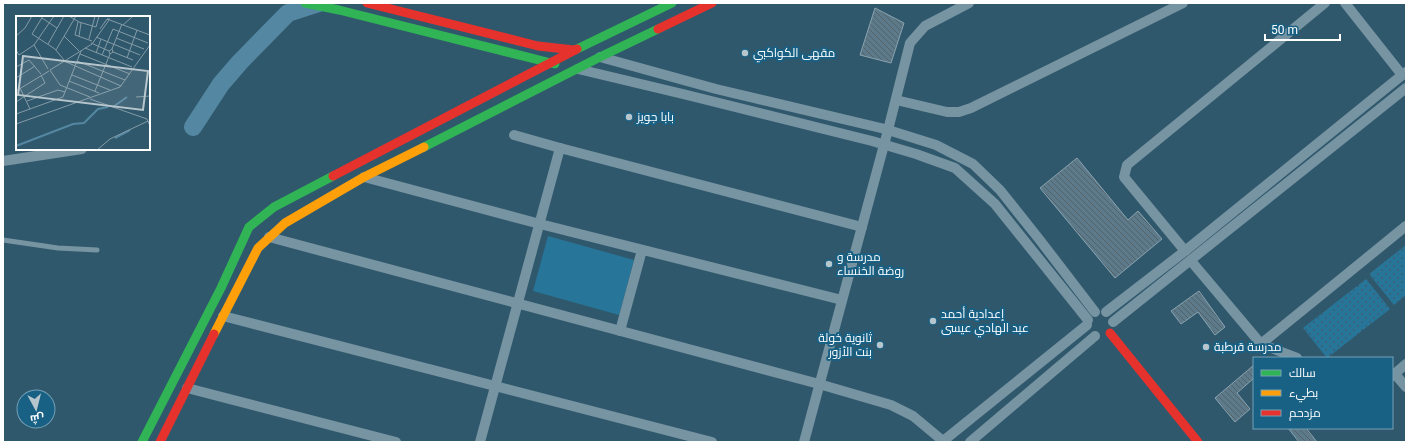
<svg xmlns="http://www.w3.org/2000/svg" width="1409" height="445" font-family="Roboto,Cairo,sans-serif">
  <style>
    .park { fill: #28759a }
    .garden { fill: url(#garden-dots) }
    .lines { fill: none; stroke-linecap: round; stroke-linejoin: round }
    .river { stroke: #5487a2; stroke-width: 18 }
    .building { fill: url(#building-back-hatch); stroke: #8aa3b0 }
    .lane { stroke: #7794a2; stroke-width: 5 }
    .street { stroke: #7794a2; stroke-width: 10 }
    .fast { stroke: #30b455; stroke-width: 9 }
    .slow { stroke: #ff9f0a; stroke-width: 9 }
    .jam { stroke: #e5322d; stroke-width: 9 }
    .poi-dot { fill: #b7c5cc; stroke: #186084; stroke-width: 1.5 }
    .labels { text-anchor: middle; stroke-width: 4; stroke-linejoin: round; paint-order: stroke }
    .poi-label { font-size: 12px; fill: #fff; stroke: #186084; text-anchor: start }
    .inset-river { fill: none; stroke: #5487a2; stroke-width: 2 }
    .inset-road { fill: none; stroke: #839ba7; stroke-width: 1 }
    .view { fill: #b7c5cc; fill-opacity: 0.15; stroke: #b7c5cc; stroke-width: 2 }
    .inset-edge { fill: none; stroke: #fff; stroke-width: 2 }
  </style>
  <defs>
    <pattern id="garden-dots" width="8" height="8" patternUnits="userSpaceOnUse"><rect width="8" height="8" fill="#28759a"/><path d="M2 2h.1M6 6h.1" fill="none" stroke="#3c5e6f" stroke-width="1.8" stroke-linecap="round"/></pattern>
    <pattern id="building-back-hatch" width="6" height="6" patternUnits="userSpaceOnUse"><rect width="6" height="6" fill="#5c7a89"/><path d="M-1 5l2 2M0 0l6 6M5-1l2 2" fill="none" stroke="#54636a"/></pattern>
  </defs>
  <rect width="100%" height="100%" fill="#30586c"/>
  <!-- park -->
  <path class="park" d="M 548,236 L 634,260 L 619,315 L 533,291 Z"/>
  <!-- garden -->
  <g class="garden">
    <path d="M 1406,245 L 1406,295 L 1394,305 L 1369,274 Z"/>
    <path d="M 1366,279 L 1390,309 L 1327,358 L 1303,328 Z"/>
  </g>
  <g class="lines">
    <!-- river -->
    <path class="river" d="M 193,127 L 221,84 L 240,62 L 288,13 L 319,3"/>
  </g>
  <!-- building -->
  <g class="building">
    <path d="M 875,8 L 904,23 L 891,63 L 860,55 Z"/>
    <path d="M 1077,158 L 1128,220 L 1138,211 L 1162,239 L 1115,278 L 1040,188 Z"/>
    <path d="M 1199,291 L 1225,327 L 1215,335 L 1198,312 L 1181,324 L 1171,311 Z"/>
    <path d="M 1254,365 L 1254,378 L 1237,393 L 1250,409 L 1235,422 L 1215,398 Z"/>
    <path d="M 1288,428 L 1306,428 L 1317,442 L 1299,442 Z"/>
  </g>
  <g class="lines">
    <!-- lane -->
    <path class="lane" d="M 3,240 L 58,248 L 97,250"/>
    <!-- street -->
    <g class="street">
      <path d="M 1345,3 L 1402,75"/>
      <path d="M 600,57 L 716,89 L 885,129 L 936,145 L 973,164 L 1000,190 L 1039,239 L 1095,312"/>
      <path d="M 578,69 L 687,95 L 872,141 L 916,154 L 955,168 L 995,204 L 1088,320"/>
      <path d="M 896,100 L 947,112 L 959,112 L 971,108 L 1183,3"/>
      <path d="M 514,135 L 560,148 L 862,227"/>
      <path d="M 3,161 L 82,149"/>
      <path d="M 364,177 L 540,224 L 842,300"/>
      <path d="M 269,237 L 819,384 L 891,405 L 913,416 L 943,441"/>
      <path d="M 1185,251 L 1124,177 L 1127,165 L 1325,3"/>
      <path d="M 1191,261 L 1261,344 L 1297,358"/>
      <path d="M 1106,312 L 1185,251 L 1406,72"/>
      <path d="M 223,316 L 712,442"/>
      <path d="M 1113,322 L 1406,88"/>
      <path d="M 620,331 L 642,250"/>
      <path d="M 1261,344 L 1406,226"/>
      <path d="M 1395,374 L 1406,387"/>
      <path d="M 1392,376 L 1406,364"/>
      <path d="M 187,388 L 396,442"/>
      <path d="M 480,442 L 560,148"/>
      <path d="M 804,442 L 888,130 L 910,43 L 925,26 L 969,3"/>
      <path d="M 942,442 L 1087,325"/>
      <path d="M 970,442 L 1095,336"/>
    </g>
    <!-- fast -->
    <g class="fast">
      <path d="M 305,3 L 339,10 L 555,64"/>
      <path d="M 577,49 L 672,3"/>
      <path d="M 424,147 L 600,57 L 658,29"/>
      <path d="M 142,442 L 221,288 L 249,227 L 274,207 L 333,176"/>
    </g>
    <!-- slow -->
    <path class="slow" d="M 214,334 L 258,248 L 285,223 L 364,177 L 424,147"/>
    <!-- jam -->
    <g class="jam">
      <path d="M 367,3 L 538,46 L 574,50"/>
      <path d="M 658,29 L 712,3"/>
      <path d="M 333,176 L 577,49"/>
      <path d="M 1110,333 L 1198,442"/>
      <path d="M 160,442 L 214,334"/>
    </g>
  </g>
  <!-- markers -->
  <g class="poi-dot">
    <circle cx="745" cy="53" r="4"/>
    <circle cx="629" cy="117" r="4"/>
    <circle cx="829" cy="264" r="4"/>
    <circle cx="933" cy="321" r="4"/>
    <circle cx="880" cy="345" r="4"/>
    <circle cx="1206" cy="347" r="4"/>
  </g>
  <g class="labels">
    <!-- poi labels -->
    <g class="poi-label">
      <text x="753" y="57">مقهى الكواكبي</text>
      <text x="637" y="121">بابا جويز</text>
      <text x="837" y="261">مدرسة و<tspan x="837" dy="14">روضة الخنساء</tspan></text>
      <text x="941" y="318">إعدادية أحمد<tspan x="941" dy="14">عبد الهادي عيسى</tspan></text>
      <text x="872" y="342" text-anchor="end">ثانوية خولة<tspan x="872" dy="14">بنت الأزور</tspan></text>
      <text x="1214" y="351">مدرسة قرطبة</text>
    </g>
  </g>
  <!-- overview -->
  <g transform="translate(16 16)">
    <rect width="134" height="134" fill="#30586c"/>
    <path class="inset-river" d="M 97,91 L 111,81M 99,122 L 114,114M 0,130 L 57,108 L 68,107 L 82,93 L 92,91"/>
    <path class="inset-road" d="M 27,0 L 16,18 L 39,33 L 48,44M 53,0 L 63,6 L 80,11 L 83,0M 26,2 L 41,12M 94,3 L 91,3 L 134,19M 62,6 L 59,19 L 76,25M 107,9 L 117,0M 84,13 L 91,3M 0,20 L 9,12 L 16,0M 48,20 L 63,35M 63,20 L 65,7M 80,21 L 124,39M 100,22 L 128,33M 73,23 L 79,0M 75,27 L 93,35M 32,28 L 48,0M 18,29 L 38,0M 69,32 L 116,51M 96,33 L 97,36 L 94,38 L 93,35 L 96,33 L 106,8M 0,34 L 3,39 L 18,29 L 32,53M 40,34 L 60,0M 97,36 L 117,44M 80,37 L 85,23M 64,38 L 114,58M 86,39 L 97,13 L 132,27M 111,42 L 121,14M 48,45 L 105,70M 61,45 L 109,64M 0,51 L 13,44 L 25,58M 34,54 L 76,28 L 93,4M 34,54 L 44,69 L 74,81M 56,59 L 94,74M 0,62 L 19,50M 53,65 L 83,77M 4,72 L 14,93M 0,75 L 33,55M 79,75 L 94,38M 120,81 L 134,80M 74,83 L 131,103 L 134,110M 11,85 L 42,74 L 49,76M 0,86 L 29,67 L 25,59M 0,98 L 47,81 L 65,35M 0,108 L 104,71 L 134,29M 81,134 L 94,123 L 132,105"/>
    <path class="view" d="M 7,40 L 132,55 L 127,94 L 2,79 Z"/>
    <rect width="134" height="134" class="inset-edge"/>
  </g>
  <!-- border -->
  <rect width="1409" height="445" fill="none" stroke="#ffffff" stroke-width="8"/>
  <!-- legend -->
  <rect x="1253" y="357" width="140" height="72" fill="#186084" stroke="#74a0b5"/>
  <rect x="1261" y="370" width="20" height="6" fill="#30b455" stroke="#74a0b5"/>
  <text x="1289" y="377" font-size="12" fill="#ffffff">سالك</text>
  <rect x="1261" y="390" width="20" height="6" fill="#ff9f0a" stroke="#74a0b5"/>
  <text x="1289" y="397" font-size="12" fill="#ffffff">بطيء</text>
  <rect x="1261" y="410" width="20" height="6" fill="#e5322d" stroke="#74a0b5"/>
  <text x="1289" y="417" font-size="12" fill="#ffffff">مزدحم</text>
  <!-- north arrow -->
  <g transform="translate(36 409) rotate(173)"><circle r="19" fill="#186084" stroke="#74a0b5"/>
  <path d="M0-3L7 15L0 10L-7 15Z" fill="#b7c5cc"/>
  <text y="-6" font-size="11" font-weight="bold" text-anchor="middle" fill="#ffffff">ش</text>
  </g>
  <!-- scale -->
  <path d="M1265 34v6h75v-6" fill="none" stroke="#ffffff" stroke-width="2"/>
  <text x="1271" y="34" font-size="12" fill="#ffffff" stroke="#186084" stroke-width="3" paint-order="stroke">50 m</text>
</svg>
